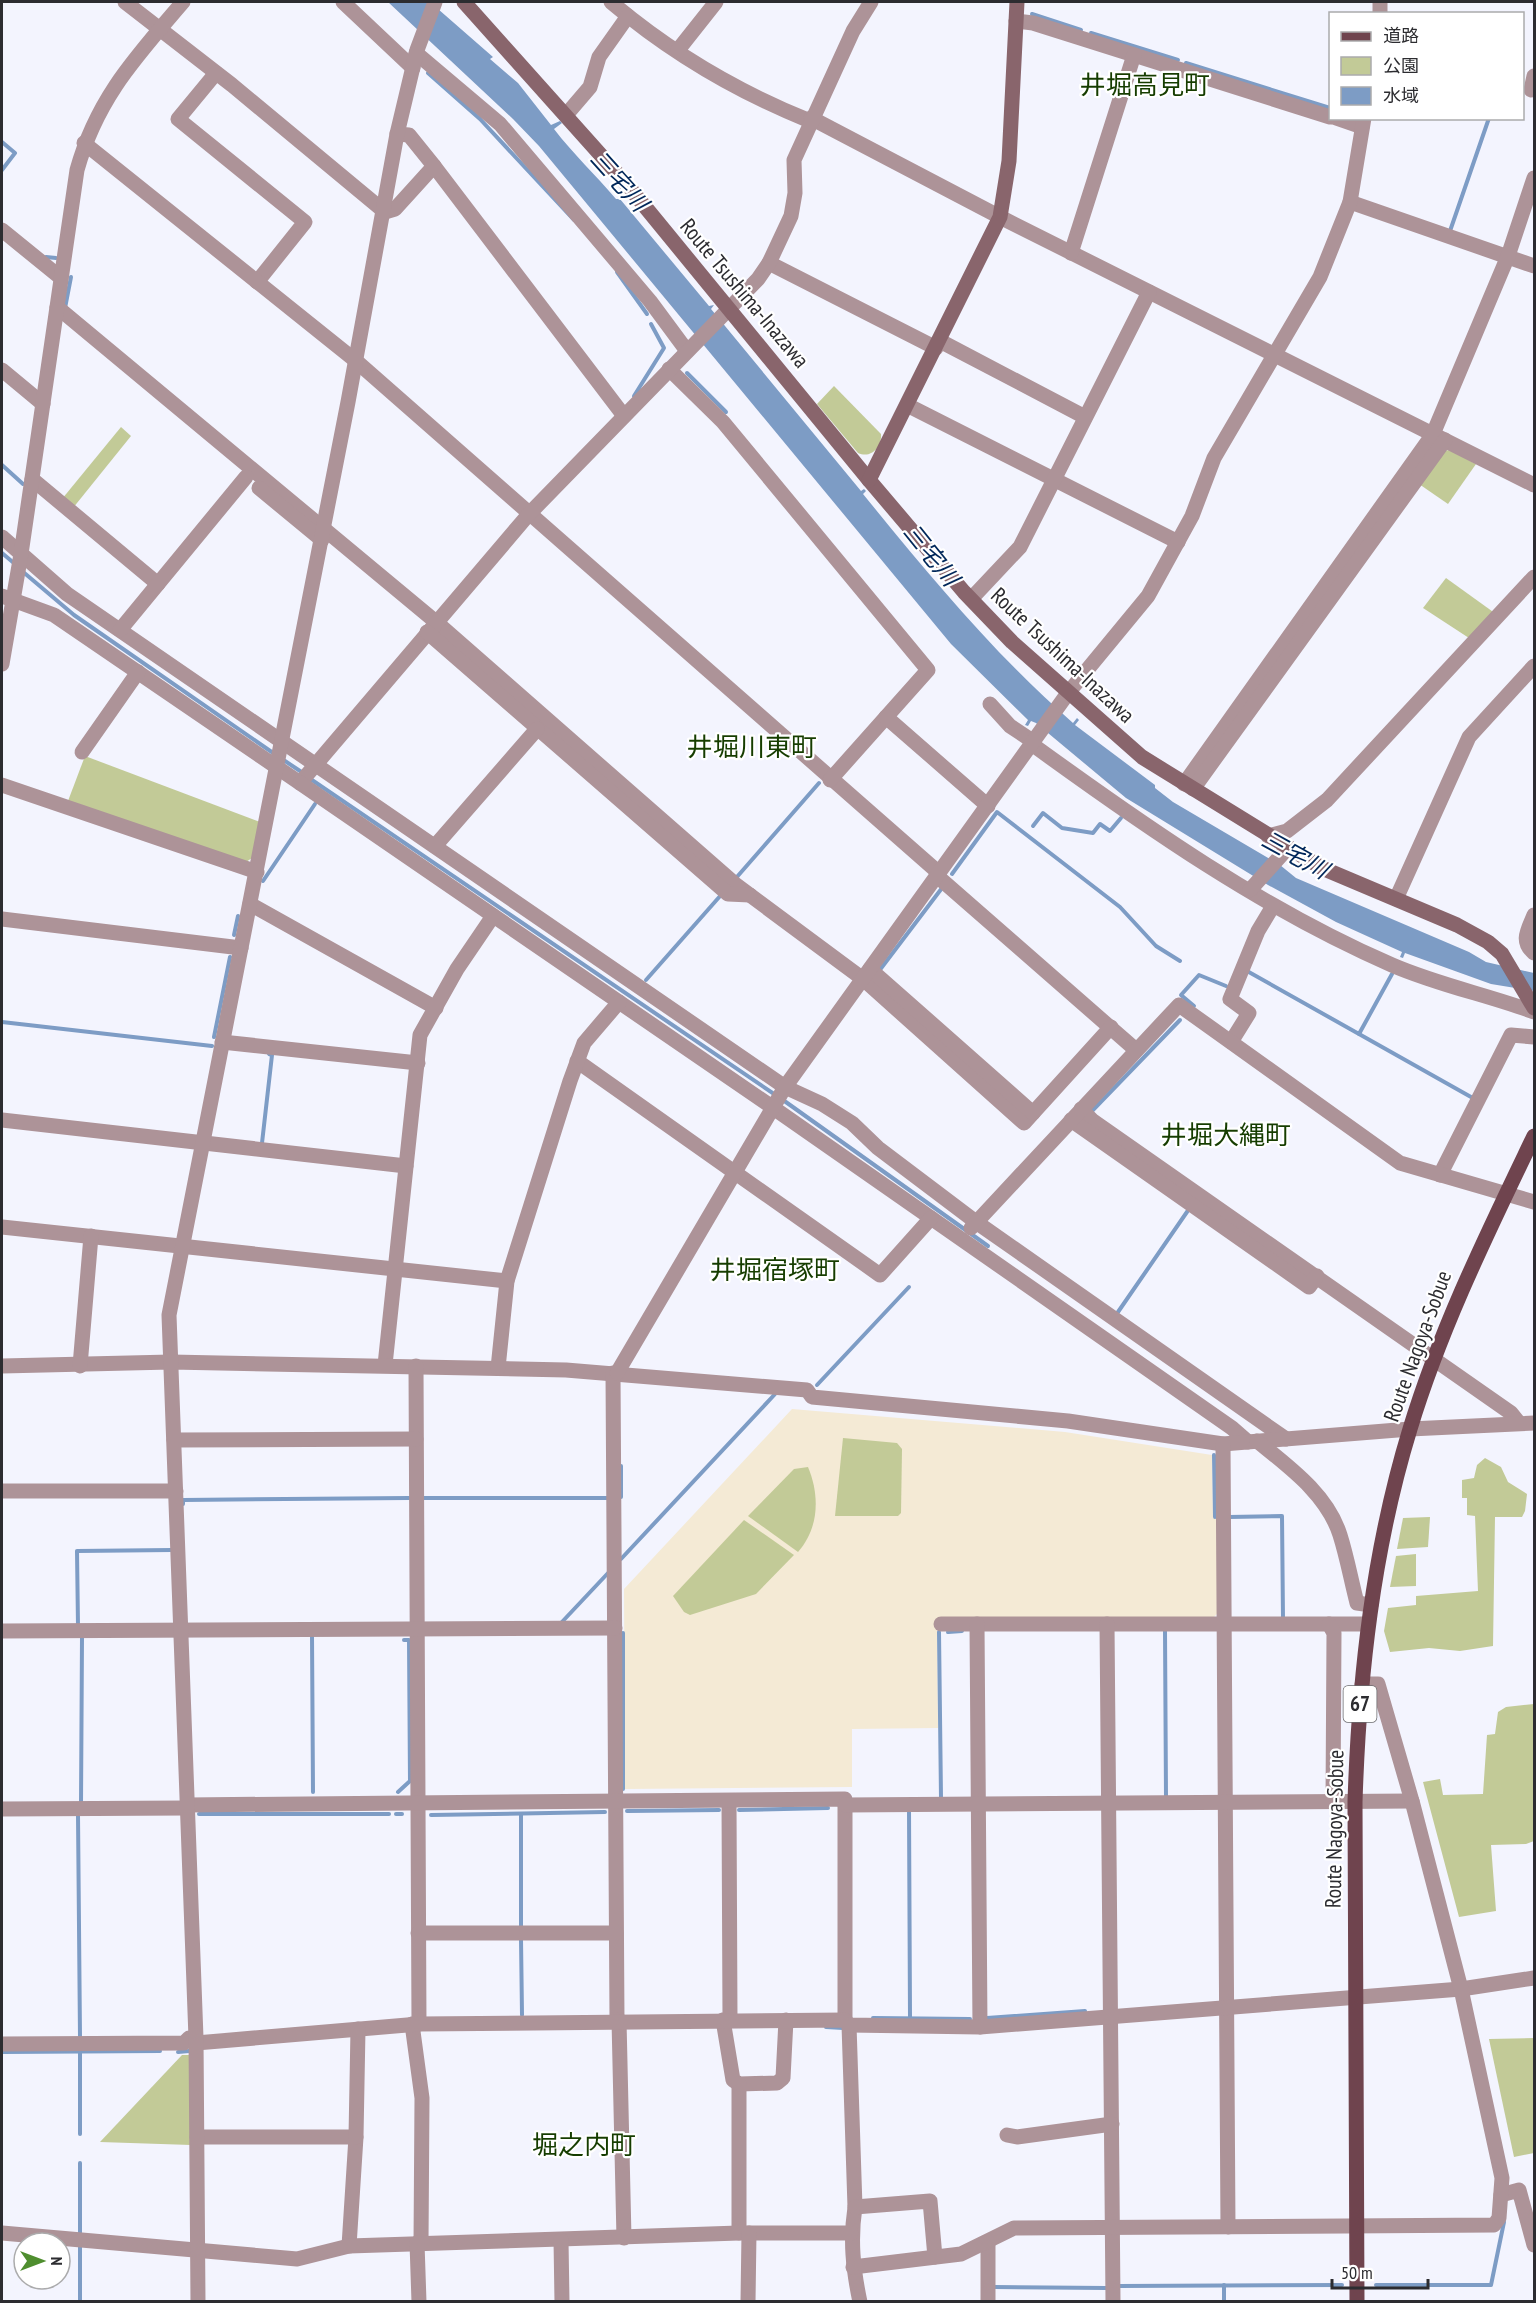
<svg xmlns="http://www.w3.org/2000/svg" width="1536" height="2303" font-family="'PT Sans Narrow','Noto Sans JP',sans-serif">
  <style>
    .commercial { fill: #f4ead5 }
    .green { fill: #c2ca97 }
    .water { fill: #7d9cc5 }
    .lines { fill: none; stroke-linecap: round; stroke-linejoin: round }
    .stream { stroke: #7d9cc5; stroke-width: 4 }
    .street { stroke: #ad9398; stroke-width: 15 }
    .secondary { stroke: #89656c; stroke-width: 15 }
    .primary { stroke: #6f444e; stroke-width: 15 }
    .labels { text-anchor: middle; stroke-width: 4.5; stroke-linejoin: round; paint-order: stroke }
    .shield { fill: #fff; stroke: #6b6b6e; stroke-width: 1.5 }
    .shield-label { font-size: 21px; font-weight: bold; fill: #2c2c30 }
    .street-label { font-size: 22px; fill: #2c2c30; stroke: #fff }
    .water-label { font-size: 24px; font-style: italic; fill: #00275a; stroke: #fff }
    .quarter-label { font-size: 26px; fill: #163d00; stroke: #fff }
  </style>
  <rect width="100%" height="100%" fill="#f3f4fe"/>
  <!-- commercial -->
  <path class="commercial" d="M 792,1409 L 1065,1432 L 1212,1455 L 1213,1518 L 1217,1518 L 1217,1614 L 1213,1618 L 937,1620 L 938,1728 L 852,1729 L 852,1787 L 625,1789 L 624,1589 Z"/>
  <!-- green -->
  <g class="green">
    <path d="M 834,386 L 881,434 C 882,447 871,459 858,453 L 817,404 Z"/>
    <path d="M 121,427 L 131,436 L 73,508 L 62,499 Z"/>
    <path d="M 1450,450 L 1476,464 L 1448,504 L 1419,484 L 1442,451 Z"/>
    <path d="M 1446,578 L 1496,614 L 1472,640 L 1423,608 Z"/>
    <path d="M 85,756 L 260,822 L 252,858 L 246,862 L 68,801 Z"/>
    <path d="M 843,1438 L 897,1443 L 902,1449 L 901,1513 L 898,1516 L 835,1516 Z"/>
    <path d="M 1485,1458 L 1501,1467 L 1508,1482 L 1527,1494 L 1525,1511 L 1522,1517 L 1495,1517 L 1493,1646 L 1460,1651 L 1429,1648 L 1390,1652 L 1384,1631 L 1388,1608 L 1416,1605 L 1416,1596 L 1478,1591 L 1475,1516 L 1467,1515 L 1467,1498 L 1462,1498 L 1462,1480 L 1474,1478 L 1477,1465 Z"/>
    <path d="M 808,1467 C 820,1496 819,1528 798,1552 L 748,1516 L 794,1469 Z"/>
    <path d="M 1430,1517 L 1428,1547 L 1397,1549 L 1403,1518 Z"/>
    <path d="M 744,1520 L 794,1555 L 756,1594 L 690,1615 L 684,1612 L 673,1596 Z"/>
    <path d="M 1416,1554 L 1416,1586 L 1390,1587 L 1396,1556 Z"/>
    <path d="M 1534,1704 L 1534,1841 L 1526,1844 L 1491,1845 L 1496,1911 L 1459,1917 L 1423,1782 L 1440,1779 L 1443,1795 L 1483,1794 L 1487,1735 L 1495,1734 L 1498,1712 L 1506,1707 Z"/>
    <path d="M 1534,2038 L 1534,2153 L 1514,2157 L 1489,2039 Z"/>
    <path d="M 182,2055 L 190,2055 L 191,2145 L 100,2142 Z"/>
  </g>
  <!-- water -->
  <path class="water" d="M 388,2 L 430,2 L 493,57 L 490,59 L 518,83 L 551,125 L 560,121 L 562,123 L 554,129 C 573,154 596,175 616,199 L 620,199 L 709,306 L 714,305 L 711,309 L 861,491 L 864,489 L 866,491 L 863,494 C 929,575 994,654 1073,723 L 1077,718 L 1079,720 L 1075,725 L 1155,785 L 1155,788 L 1173,802 L 1280,865 L 1296,878 L 1469,952 L 1486,962 L 1534,973 L 1534,991 L 1491,984 L 1405,953 L 1403,958 L 1400,957 L 1402,952 L 1336,922 L 1268,885 L 1126,798 L 1036,723 L 1031,721 L 1028,726 L 1025,725 L 1028,720 L 951,644 L 539,146 L 513,119 Z"/>
  <g class="lines">
    <!-- stream -->
    <g class="stream">
      <path d="M 1032,14 L 1081,30"/>
      <path d="M 1091,33 L 1178,60"/>
      <path d="M 1186,63 L 1330,108"/>
      <path d="M 428,73 L 480,119 L 574,220"/>
      <path d="M 2,142 L 15,153 L 2,170"/>
      <path d="M 1450,231 L 1489,118"/>
      <path d="M 46,257 L 56,258"/>
      <path d="M 617,272 L 647,314"/>
      <path d="M 65,308 L 71,277"/>
      <path d="M 687,373 L 726,412"/>
      <path d="M 634,396 L 664,348 L 651,324"/>
      <path d="M 2,465 L 23,484"/>
      <path d="M 2,553 L 15,564"/>
      <path d="M 22,571 L 74,615 L 276,755"/>
      <path d="M 282,759 L 303,773"/>
      <path d="M 309,778 L 777,1096"/>
      <path d="M 1033,826 L 1043,813 L 1062,828 L 1093,833 L 1100,824 L 1110,831 L 1121,818"/>
      <path d="M 952,874 L 997,812 L 1120,907 L 1156,946 L 1180,961"/>
      <path d="M 736,878 L 819,783"/>
      <path d="M 263,881 L 315,804"/>
      <path d="M 234,935 L 238,916"/>
      <path d="M 879,971 L 942,888"/>
      <path d="M 1247,971 L 1359,1034 L 1392,974"/>
      <path d="M 646,980 L 721,895"/>
      <path d="M 1194,1006 L 1181,995 L 1199,975 L 1226,986"/>
      <path d="M 2,1022 L 212,1046"/>
      <path d="M 1359,1034 L 1471,1097"/>
      <path d="M 214,1037 L 230,957"/>
      <path d="M 783,1100 L 988,1246"/>
      <path d="M 1092,1111 L 1180,1020"/>
      <path d="M 262,1143 L 272,1055 L 269,1054"/>
      <path d="M 1118,1312 L 1189,1209"/>
      <path d="M 817,1385 L 909,1287"/>
      <path d="M 1214,1455 L 1215,1517"/>
      <path d="M 621,1466 L 621,1497"/>
      <path d="M 421,1498 L 609,1498"/>
      <path d="M 183,1504 L 183,1500 L 409,1498"/>
      <path d="M 1229,1517 L 1282,1516 L 1283,1618"/>
      <path d="M 621,1559 L 776,1393"/>
      <path d="M 561,1623 L 609,1572"/>
      <path d="M 78,1626 L 77,1551 L 172,1550"/>
      <path d="M 1165,1631 L 1166,1797"/>
      <path d="M 939,1632 L 941,1798"/>
      <path d="M 948,1632 L 962,1631"/>
      <path d="M 623,1633 L 623,1789"/>
      <path d="M 312,1635 L 313,1792"/>
      <path d="M 398,1792 L 410,1781 L 409,1640 L 404,1640"/>
      <path d="M 81,1804 L 82,1637"/>
      <path d="M 909,1809 L 910,2018"/>
      <path d="M 739,1810 L 828,1808"/>
      <path d="M 627,1811 L 719,1810"/>
      <path d="M 199,1814 L 389,1814"/>
      <path d="M 396,1814 L 402,1814"/>
      <path d="M 521,1814 L 521,1928"/>
      <path d="M 78,1815 L 80,2037"/>
      <path d="M 431,1815 L 605,1812"/>
      <path d="M 521,1939 L 522,2015"/>
      <path d="M 873,2018 L 970,2019"/>
      <path d="M 987,2018 L 1085,2011"/>
      <path d="M 826,2027 L 843,2028"/>
      <path d="M 2,2052 L 160,2051"/>
      <path d="M 178,2052 L 189,2051"/>
      <path d="M 80,2134 L 80,2052"/>
      <path d="M 80,2163 L 80,2233"/>
      <path d="M 80,2244 L 80,2302"/>
      <path d="M 1224,2285 L 1224,2302"/>
      <path d="M 1376,2285 L 1491,2285 L 1504,2222"/>
      <path d="M 1119,2286 L 1342,2285"/>
      <path d="M 994,2287 L 1106,2288"/>
    </g>
    <!-- street -->
    <g class="street">
      <path d="M 125,2 L 232,85 L 385,212"/>
      <path d="M 343,2 L 413,68"/>
      <path d="M 611,2 C 670,52 738,92 810,121"/>
      <path d="M 1380,14 L 1380,2"/>
      <path d="M 1016,21 L 1033,23 L 1330,117"/>
      <path d="M 678,50 L 716,2"/>
      <path d="M 416,53 L 500,124 L 650,301 L 687,351"/>
      <path d="M 216,73 L 178,119 L 305,222 L 257,282"/>
      <path d="M 1531,90 L 1534,76"/>
      <path d="M 566,115 L 590,87 L 599,57 L 628,16"/>
      <path d="M 811,118 L 1000,217 L 1534,485"/>
      <path d="M 1336,118 L 1362,127"/>
      <path d="M 397,134 L 409,135 L 434,166"/>
      <path d="M 84,143 L 356,361 L 939,873"/>
      <path d="M 1350,202 L 1534,266"/>
      <path d="M 385,212 L 395,209 L 434,166 L 624,416"/>
      <path d="M 2,230 L 61,278"/>
      <path d="M 1071,253 L 1134,55"/>
      <path d="M 769,263 L 936,348"/>
      <path d="M 57,307 L 436,622 L 735,884 L 863,979 L 1024,1123 L 1033,1113"/>
      <path d="M 940,341 L 1085,417"/>
      <path d="M 669,369 L 723,422 L 928,670 L 830,780"/>
      <path d="M 2,370 L 43,404"/>
      <path d="M 907,405 L 1178,542"/>
      <path d="M 32,479 L 158,584"/>
      <path d="M 259,488 L 322,540"/>
      <path d="M 2,537 L 67,594 L 785,1087 L 822,1104 L 852,1123 L 878,1148 L 976,1222 L 1286,1439"/>
      <path d="M 2,596 L 54,615 L 300,783 L 529,514 L 758,279 L 769,263 L 791,216 L 795,193 L 794,160 L 853,31 L 871,2"/>
      <path d="M 971,599 L 1020,547 L 1149,292"/>
      <path d="M 120,630 L 246,477"/>
      <path d="M 427,632 L 728,894 L 750,895"/>
      <path d="M 2,664 L 21,554 L 77,170 C 97,98 136,57 183,2"/>
      <path d="M 990,704 L 1010,726 L 1034,742"/>
      <path d="M 886,717 L 988,806"/>
      <path d="M 1033,745 C 1146,827 1263,909 1392,965 C 1438,985 1488,995 1534,1012"/>
      <path d="M 82,752 L 138,672"/>
      <path d="M 300,783 L 772,1107 L 1232,1428 L 1248,1442"/>
      <path d="M 1184,784 L 1433,434 L 1508,256 L 1534,178"/>
      <path d="M 2,785 L 257,872"/>
      <path d="M 1193,789 L 1445,440"/>
      <path d="M 1268,836 L 1287,831 L 1327,800 L 1534,577"/>
      <path d="M 435,846 L 537,729"/>
      <path d="M 937,876 L 1136,1050"/>
      <path d="M 1250,890 L 1285,851 L 1291,849"/>
      <path d="M 1396,899 L 1469,737 L 1534,666"/>
      <path d="M 250,904 L 436,1008"/>
      <path d="M 1534,915 C 1528,930 1520,941 1534,953"/>
      <path d="M 2,919 L 241,948"/>
      <path d="M 870,969 L 1033,1113 L 1111,1027"/>
      <path d="M 222,1042 L 418,1063"/>
      <path d="M 1231,1042 L 1249,1013 L 1230,999 L 1258,931 L 1273,906"/>
      <path d="M 577,1061 L 880,1275 L 931,1218"/>
      <path d="M 1081,1109 L 1093,1121 L 1511,1413 L 1519,1423"/>
      <path d="M 2,1120 L 406,1166"/>
      <path d="M 1071,1120 L 1309,1287 L 1317,1276"/>
      <path d="M 1440,1175 L 1511,1035 L 1534,1037"/>
      <path d="M 2,1227 L 507,1281"/>
      <path d="M 971,1228 L 1179,1005 L 1400,1163 L 1534,1202"/>
      <path d="M 385,1365 L 420,1035 L 457,969 L 493,916"/>
      <path d="M 2,1366 L 171,1362 L 566,1370 L 807,1390 L 812,1397 L 1068,1421 L 1223,1444 L 1410,1429 L 1534,1423"/>
      <path d="M 80,1366 L 91,1236"/>
      <path d="M 416,1366 L 419,2024"/>
      <path d="M 498,1368 L 507,1281 L 570,1081 L 584,1043 L 619,1002"/>
      <path d="M 613,1373 L 617,2020"/>
      <path d="M 617,1373 L 785,1087 L 1068,693 L 1148,596 L 1192,516 L 1214,458 L 1320,277 L 1350,202 L 1364,118"/>
      <path d="M 174,1440 L 416,1439"/>
      <path d="M 1257,1441 C 1289,1467 1327,1494 1340,1535 C 1347,1557 1351,1580 1357,1603 L 1371,1605"/>
      <path d="M 1223,1444 L 1228,2227"/>
      <path d="M 2,1491 L 176,1491"/>
      <path d="M 941,1624 L 1368,1624"/>
      <path d="M 977,1624 L 980,2027"/>
      <path d="M 1107,1624 L 1113,2302"/>
      <path d="M 1329,1624 L 1334,1633 L 1333,1802"/>
      <path d="M 2,1631 L 615,1628"/>
      <path d="M 729,1801 L 730,2020"/>
      <path d="M 187,1805 L 845,1799 L 845,2020"/>
      <path d="M 845,1805 L 1412,1801"/>
      <path d="M 2,1809 L 187,1808"/>
      <path d="M 418,1933 L 616,1933"/>
      <path d="M 619,2020 L 624,2238"/>
      <path d="M 723,2020 L 733,2080 L 739,2084 L 777,2083 L 783,2078 L 786,2020"/>
      <path d="M 412,2024 L 422,2098 L 421,2243"/>
      <path d="M 849,2025 L 855,2207 C 850,2240 853,2269 860,2302"/>
      <path d="M 196,2043 L 419,2024 L 845,2020 L 849,2025 L 980,2027 L 1461,1989 L 1534,1978"/>
      <path d="M 2,2044 L 184,2043 L 189,2038 L 196,2038"/>
      <path d="M 739,2084 L 739,2233"/>
      <path d="M 1007,2135 L 1017,2137 L 1112,2124"/>
      <path d="M 197,2137 L 356,2137 L 349,2246"/>
      <path d="M 356,2137 L 358,2029"/>
      <path d="M 1501,2195 L 1519,2190 L 1534,2245"/>
      <path d="M 855,2207 L 930,2201 L 935,2257"/>
      <path d="M 2,2233 L 297,2259 L 349,2246 L 739,2233 L 851,2233"/>
      <path d="M 561,2240 L 562,2302"/>
      <path d="M 988,2242 L 988,2302"/>
      <path d="M 417,2243 L 419,2302"/>
      <path d="M 853,2267 L 961,2254 L 1014,2228 L 1494,2225 L 1499,2218 L 1502,2178 L 1461,1989 L 1412,1801 L 1378,1684 L 1362,1684"/>
      <path d="M 198,2302 L 196,2038 L 169,1315 L 348,402 L 397,134 L 417,50 L 435,2"/>
      <path d="M 748,2302 L 749,2233"/>
    </g>
    <!-- secondary -->
    <g class="secondary">
      <path d="M 464,2 L 624,181 L 869,480 L 964,592 L 1012,642 L 1142,757 L 1322,868 L 1457,925 L 1488,942 L 1502,954 L 1534,1008"/>
      <path d="M 869,480 L 1000,217 L 1009,161 L 1017,2"/>
    </g>
    <!-- primary -->
    <path class="primary" d="M 1357,2302 L 1355,1802 C 1359,1676 1373,1550 1410,1429 C 1441,1327 1488,1232 1534,1136"/>
  </g>
  <g class="labels">
    <!-- shield labels -->
    <rect class="shield" x="1343.5" y="1686" width="33" height="36" rx="4.5"/>
    <g class="shield-label">
      <text x="1360" y="1711">67</text>
    </g>
    <!-- street labels -->
    <g class="street-label">
      <text transform="translate(745 293) rotate(50)" y="8">Route Tsushima-Inazawa</text>
      <text transform="translate(1063 655) rotate(43)" y="8">Route Tsushima-Inazawa</text>
      <text transform="translate(1417 1346) rotate(-70)" y="8">Route Nagoya-Sobue</text>
      <text transform="translate(1334 1829) rotate(-89)" y="8">Route Nagoya-Sobue</text>
    </g>
    <!-- water labels -->
    <g class="water-label">
      <text transform="translate(619 181) rotate(48)" y="8">三宅川</text>
      <text transform="translate(931 555) rotate(51)" y="8">三宅川</text>
      <text transform="translate(1295 855) rotate(29)" y="8">三宅川</text>
    </g>
    <!-- quarter labels -->
    <g class="quarter-label">
      <text x="1145" y="94">井堀高見町</text>
      <text x="752" y="756">井堀川東町</text>
      <text x="1226" y="1144">井堀大縄町</text>
      <text x="775" y="1279">井堀宿塚町</text>
      <text x="584" y="2154">堀之内町</text>
    </g>
  </g>
  <!-- border -->
  <rect width="1536" height="2303" fill="none" stroke="#2c2c30" stroke-width="6"/>
  <!-- legend -->
  <rect x="1329" y="12" width="195" height="108" fill="#ffffff" stroke="#ababac" stroke-width="1.5"/>
  <rect x="1341" y="32" width="30" height="9" fill="#6f444e" stroke="#ababac" stroke-width="1.5"/>
  <text x="1383" y="42" font-size="18" fill="#2c2c30">道路</text>
  <rect x="1341" y="57" width="30" height="18" fill="#c2ca97" stroke="#ababac" stroke-width="1.5"/>
  <text x="1383" y="72" font-size="18" fill="#2c2c30">公園</text>
  <rect x="1341" y="87" width="30" height="18" fill="#7d9cc5" stroke="#ababac" stroke-width="1.5"/>
  <text x="1383" y="102" font-size="18" fill="#2c2c30">水域</text>
  <!-- north arrow -->
  <g transform="translate(42 2261) rotate(90)"><circle r="28" fill="#ffffff" stroke="#ababac" stroke-width="1.5"/>
  <path d="M0-4.5L10 22L0 15L-10 22Z" fill="#4f8e2f"/>
  <text y="-9" font-size="16" font-weight="bold" text-anchor="middle" fill="#2c2c30">N</text>
  </g>
  <!-- scale -->
  <path d="M1332 2279v9h96v-9" fill="none" stroke="#2c2c30" stroke-width="3"/>
  <text x="1341" y="2279" font-size="18" fill="#2c2c30" stroke="#ffffff" stroke-width="4.5" paint-order="stroke">50 m</text>
</svg>
